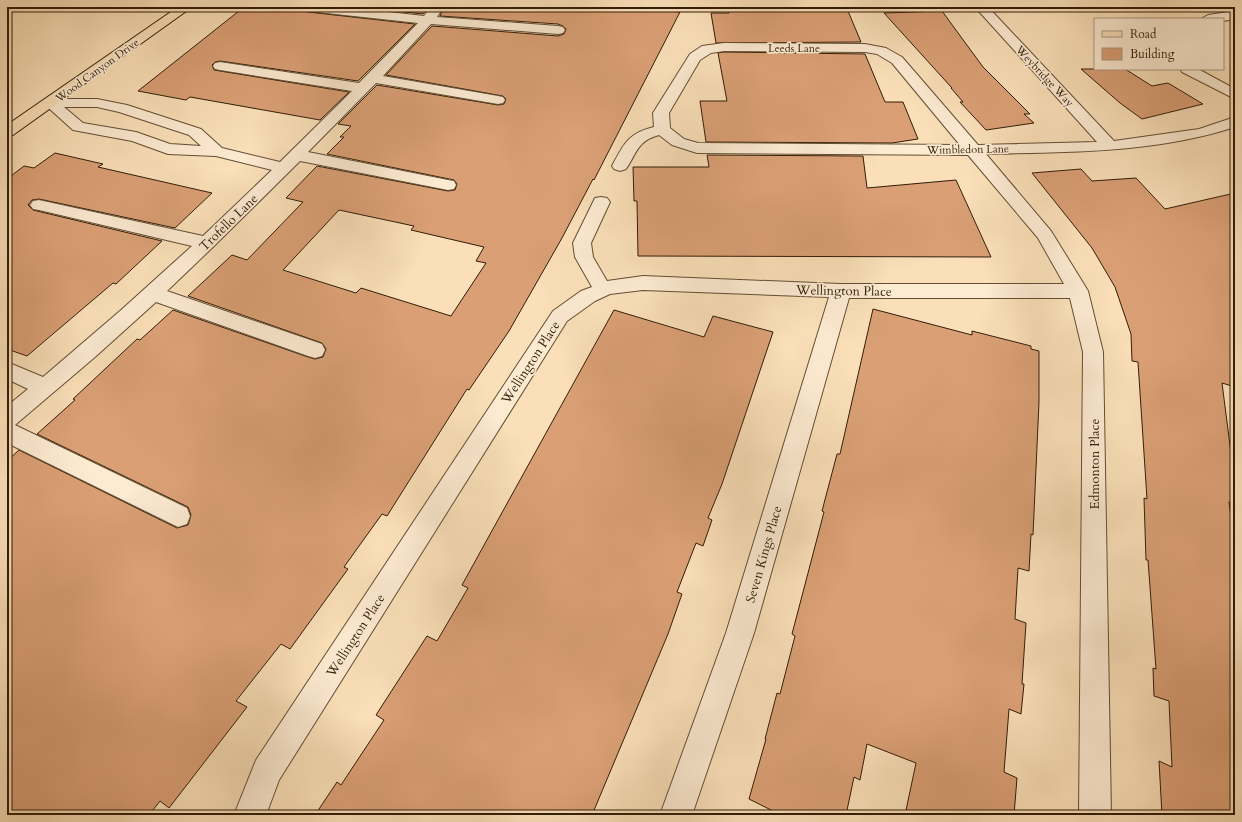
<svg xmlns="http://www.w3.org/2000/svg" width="1242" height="822" font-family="Cardo,serif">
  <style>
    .building { fill: #da9f75; stroke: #311d08; fill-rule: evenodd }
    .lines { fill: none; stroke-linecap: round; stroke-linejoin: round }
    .minor-casing { stroke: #634e34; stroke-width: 2 }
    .major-casing { stroke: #311d08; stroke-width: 2 }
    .minor { fill: #fcead1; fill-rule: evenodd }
    .major { fill: #fadfb8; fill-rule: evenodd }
    .labels { text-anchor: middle; stroke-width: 3.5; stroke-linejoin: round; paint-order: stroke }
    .far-street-label { font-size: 11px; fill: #311d08; stroke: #fcead1 }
    .street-label { font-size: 13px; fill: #311d08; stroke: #fcead1 }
  </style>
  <rect width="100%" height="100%" fill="#fadfb8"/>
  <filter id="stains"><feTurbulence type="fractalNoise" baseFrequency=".005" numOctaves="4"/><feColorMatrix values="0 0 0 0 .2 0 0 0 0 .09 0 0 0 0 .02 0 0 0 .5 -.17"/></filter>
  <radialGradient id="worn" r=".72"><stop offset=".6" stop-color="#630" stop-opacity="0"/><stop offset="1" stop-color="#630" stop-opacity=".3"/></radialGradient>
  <!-- building -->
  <g class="building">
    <path d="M 244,7 L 301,7 L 308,12 L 415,24 L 358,81 L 220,61 L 215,62 L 212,65 L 214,70 L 220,71 L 349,92 L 320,120 L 190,97 L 186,100 L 138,91 Z"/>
    <path d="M 357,7 L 429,7 L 423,14 Z"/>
    <path d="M 438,7 L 621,7 L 680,12 L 594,180 L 593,179 L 562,238 L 509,331 L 469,390 L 467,389 L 387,516 L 382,514 L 344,567 L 348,569 L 290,649 L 281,644 L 236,701 L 247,707 L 169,808 L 160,801 L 149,815 L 7,815 L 7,461 L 19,450 L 177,528 L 188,525 L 191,515 L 188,507 L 37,434 L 75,400 L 73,399 L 137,339 L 140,340 L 173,310 L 308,357 L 315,359 L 323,357 L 326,349 L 322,343 L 188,296 L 232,255 L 247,260 L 303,202 L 286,198 L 317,166 L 448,191 L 455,190 L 457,184 L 454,180 L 327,154 L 344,137 L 340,137 L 351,126 L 338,124 L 377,85 L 498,105 L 504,104 L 506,99 L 503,96 L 386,75 L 432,26 L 558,36 L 564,34 L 566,29 L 563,26 L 558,24 L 440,16 L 442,11 ZM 339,210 L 414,226 L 411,230 L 484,247 L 476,261 L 486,263 L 451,316 L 361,288 L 356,293 L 283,270 Z"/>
    <path d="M 728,11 L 848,11 L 861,42 L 716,43 L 711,13 L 729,13 Z"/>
    <path d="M 942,11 L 983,67 L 1030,114 L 1024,114 L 1034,123 L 986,130 L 960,102 L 963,102 L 951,88 L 952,88 L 884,13 Z"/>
    <path d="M 724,52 L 865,54 L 885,102 L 903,102 L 918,139 L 892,143 L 706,142 L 700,101 L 727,101 L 718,53 Z"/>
    <path d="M 1081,69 L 1125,69 L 1152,86 L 1168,83 L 1203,104 L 1142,119 L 1120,103 Z"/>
    <path d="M 55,153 L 103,164 L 98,167 L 212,193 L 175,228 L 39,199 L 32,200 L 28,205 L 33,210 L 162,241 L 116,284 L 113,283 L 27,356 L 7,349 L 7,179 L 24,166 L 34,168 Z"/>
    <path d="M 707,155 L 863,156 L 867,188 L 956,180 L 991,257 L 638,256 L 637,201 L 634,201 L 633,167 L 709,167 Z"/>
    <path d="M 1081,169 L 1092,181 L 1136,178 L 1165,209 L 1235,193 L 1235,387 L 1222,383 L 1233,469 L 1235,469 L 1235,504 L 1229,502 L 1235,547 L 1235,815 L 1162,815 L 1159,761 L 1172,767 L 1169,701 L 1154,696 L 1153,668 L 1156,669 L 1148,560 L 1146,560 L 1144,498 L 1147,499 L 1138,362 L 1132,361 L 1131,334 L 1115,287 L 1092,248 L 1032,173 Z"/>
    <path d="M 873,309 L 972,335 L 972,331 L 1031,346 L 1031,349 L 1039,351 L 1039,402 L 1033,535 L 1031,534 L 1029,571 L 1018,568 L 1015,619 L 1026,623 L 1022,684 L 1024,684 L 1021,714 L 1009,709 L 1004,772 L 1017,778 L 1014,815 L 905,815 L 916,763 L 867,744 L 860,780 L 854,777 L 846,815 L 781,815 L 749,799 L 766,739 L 765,739 L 777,693 L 780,694 L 795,636 L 792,634 L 824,512 L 822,511 L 837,454 L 840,454 Z"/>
    <path d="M 614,310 L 704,337 L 713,316 L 773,332 L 722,484 L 708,518 L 712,520 L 703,546 L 696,543 L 677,592 L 682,594 L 668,634 L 592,815 L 315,815 L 337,782 L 341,785 L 384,720 L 376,715 L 427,636 L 437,641 L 468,588 L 462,585 Z"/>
  </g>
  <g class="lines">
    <!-- minor casing -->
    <g class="minor-casing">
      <g id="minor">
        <path d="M 302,7 L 344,7 L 424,16 L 430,8 L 435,7 L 441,11 L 437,17 L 558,26 L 563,27 L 565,30 L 563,33 L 558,34 L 431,24 L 383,76 L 498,96 L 503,97 L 505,100 L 503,103 L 498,104 L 376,83 L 308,152 L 448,180 L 454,181 L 456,185 L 454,189 L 448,190 L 300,161 L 213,247 L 167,291 L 322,344 L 325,350 L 322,356 L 315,358 L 308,356 L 156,302 L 95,357 L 15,425 L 187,508 L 190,516 L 187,524 L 178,527 L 7,443 L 7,406 L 28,389 L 7,379 L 7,362 L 43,377 L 120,311 L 192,246 L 39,210 L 33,209 L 30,205 L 33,201 L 39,200 L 203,236 L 272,170 L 216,156 L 168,154 L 132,141 L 73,130 L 43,103 L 45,100 L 50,99 L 97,99 L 127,105 L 201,129 L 222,148 L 280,162 L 352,91 L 220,70 L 215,69 L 213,66 L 215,63 L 220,62 L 359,83 L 418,23 L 308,11 ZM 64,107 L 97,107 L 119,112 L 189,135 L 201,146 L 170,144 L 136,132 L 83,123 Z"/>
        <path d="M 975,7 L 988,7 L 1114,141 L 1199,129 L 1235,117 L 1235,127 C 1155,153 1069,152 986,154 L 1051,231 L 1085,286 L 1088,291 L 1103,352 L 1111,815 L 1079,815 L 1083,352 L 1070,298 L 849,298 L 754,633 L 692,815 L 660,815 L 726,633 L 829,297 L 643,290 L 610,294 L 595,301 L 567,321 L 279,780 L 266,815 L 234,815 L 256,760 L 553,311 L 581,291 L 592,287 L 575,257 L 573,243 L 595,198 L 601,197 L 607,198 L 610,202 L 591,243 L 593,257 L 607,281 L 643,276 L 841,284 L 1064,284 L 1038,238 L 968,155 L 697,153 L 672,145 L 659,135 C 637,141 637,153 626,169 L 620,171 L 614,169 L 612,166 C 624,144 628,133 654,127 L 653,113 L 690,54 L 702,46 L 724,43 L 865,44 L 886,48 L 902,57 L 978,145 L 1097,142 ZM 724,51 L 865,52 L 877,54 L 892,63 L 960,145 L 698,143 L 684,139 L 670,128 L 669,113 L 700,60 L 711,53 Z"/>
        <path d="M 1235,11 L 1235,19 L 1223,21 L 1223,19 L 1201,19 L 1208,15 Z"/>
        <path d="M 1180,69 L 1198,69 L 1235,89 L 1235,99 L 1182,72 Z"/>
      </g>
    </g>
    <!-- major casing -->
    <g class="major-casing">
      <path id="major" d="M 178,7 L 192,7 L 13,135 L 7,137 L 7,125 Z"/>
    </g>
    <!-- minor -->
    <use href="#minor" class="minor"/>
    <!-- major -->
    <use href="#major" class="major"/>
  </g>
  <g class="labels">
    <!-- far-street labels -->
    <g class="far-street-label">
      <text x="794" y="52">Leeds Lane</text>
      <text transform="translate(97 70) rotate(-36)" y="4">Wood Canyon Drive</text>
      <text transform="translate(1045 76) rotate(47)" y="4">Weybridge Way</text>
      <text transform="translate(968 149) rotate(-1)" y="4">Wimbledon Lane</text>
    </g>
    <!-- street labels -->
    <g class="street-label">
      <text transform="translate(228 222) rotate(-44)" y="5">Trofello Lane</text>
      <text transform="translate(844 290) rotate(1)" y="5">Wellington Place</text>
      <text transform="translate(530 362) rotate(-57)" y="5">Wellington Place</text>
      <text transform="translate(1094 464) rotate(-90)" y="5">Edmonton Place</text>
      <text transform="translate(763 554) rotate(-74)" y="5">Seven Kings Place</text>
      <text transform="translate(355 635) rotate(-57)" y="5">Wellington Place</text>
    </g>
  </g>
  <!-- margin -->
  <rect width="1242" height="822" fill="none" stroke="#fadfb8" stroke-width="24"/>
  <rect x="8" y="8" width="1226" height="806" fill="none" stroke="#311d08" stroke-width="2"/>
  <rect x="12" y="12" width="1218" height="798" fill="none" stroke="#311d08"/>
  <!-- legend -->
  <rect x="1094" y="18" width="130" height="52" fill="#fcead1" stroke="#ab9881"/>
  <rect x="1102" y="31" width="20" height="6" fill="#fadfb8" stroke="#ab9881"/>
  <text x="1130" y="38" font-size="12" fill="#311d08">Road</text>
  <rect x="1102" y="48" width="20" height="12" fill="#da9f75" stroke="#ab9881"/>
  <text x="1130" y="58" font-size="12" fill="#311d08">Building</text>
  <rect width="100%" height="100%" filter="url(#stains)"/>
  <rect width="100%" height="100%" fill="url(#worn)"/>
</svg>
